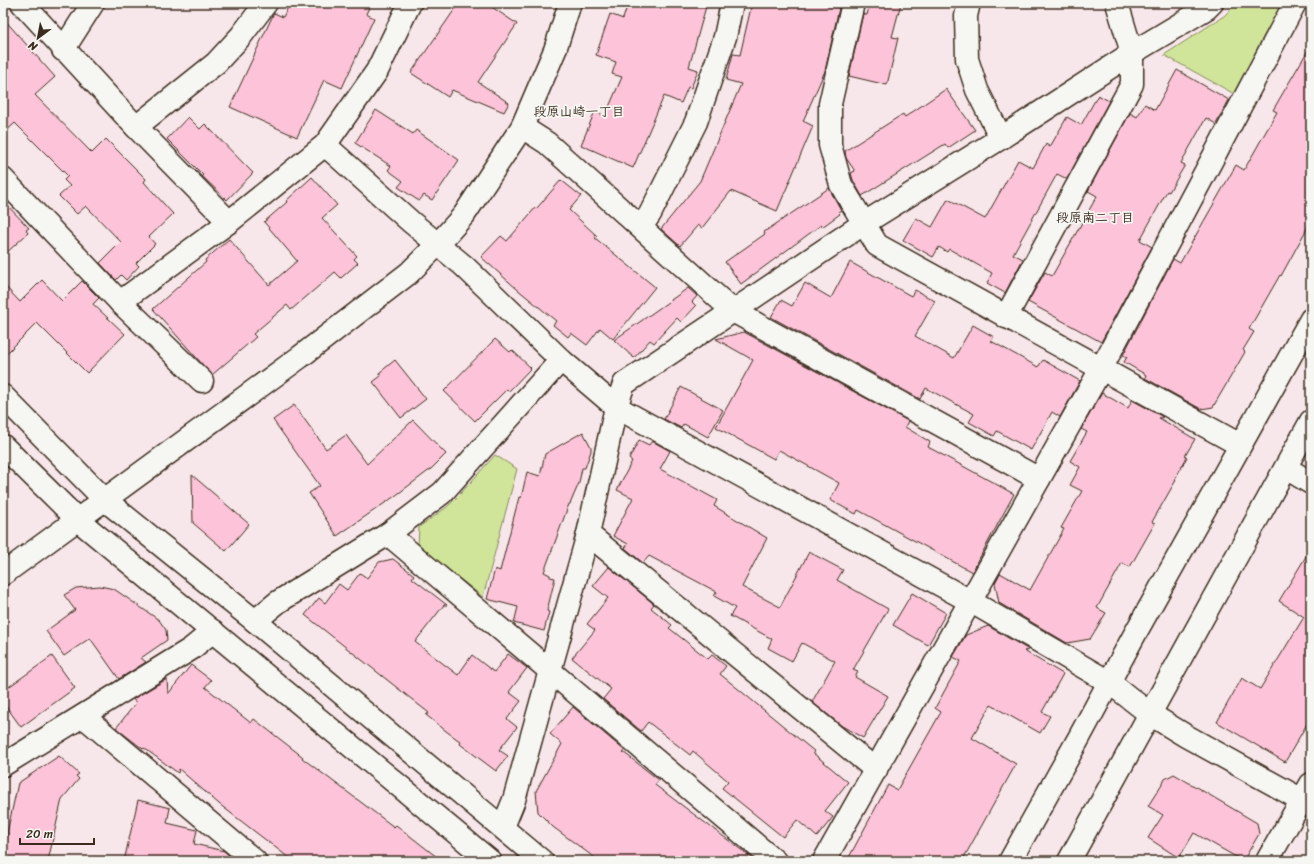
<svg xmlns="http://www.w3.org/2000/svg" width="1314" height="864" font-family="Sriracha,'Klee One',sans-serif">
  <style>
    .green { fill: #d0e59a; stroke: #86885c }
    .building { fill: #fdc4d9; stroke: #3b2a1e }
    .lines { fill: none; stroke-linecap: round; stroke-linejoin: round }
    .minor-casing { stroke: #3b2a1e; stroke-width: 25 }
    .tertiary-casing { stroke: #3b2a1e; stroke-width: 25 }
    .minor { stroke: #f6f6f2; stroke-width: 22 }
    .tertiary { stroke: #f6f6f2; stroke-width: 22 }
    .labels { text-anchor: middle; stroke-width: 3.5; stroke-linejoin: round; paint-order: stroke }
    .neighbourhood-label { font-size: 13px; font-weight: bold; fill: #3b2a1e; stroke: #f6f6f2 }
  </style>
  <rect width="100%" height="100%" fill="#f8e7ea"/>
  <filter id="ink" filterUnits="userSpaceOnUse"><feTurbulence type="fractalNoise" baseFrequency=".025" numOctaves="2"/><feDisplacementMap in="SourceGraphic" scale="8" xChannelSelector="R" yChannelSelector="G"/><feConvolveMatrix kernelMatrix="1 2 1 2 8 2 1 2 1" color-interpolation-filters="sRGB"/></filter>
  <g filter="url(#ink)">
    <!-- green -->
    <g class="green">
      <path d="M 1237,3 L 1290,3 L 1238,96 L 1164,55 L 1224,16 Z"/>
      <path d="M 495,455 L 517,469 L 483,597 L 418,546 L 419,527 L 447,507 L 462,492 Z"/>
    </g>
    <!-- building -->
    <g class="building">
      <path d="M 290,3 L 371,3 L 366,14 L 374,18 L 342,88 L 324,80 L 297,137 L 230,107 L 273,15 L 274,13 L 283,17 Z"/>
      <path d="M 459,3 L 486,3 L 517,24 L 478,82 L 509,103 L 504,112 L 452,90 L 448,97 L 411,73 Z"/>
      <path d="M 628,3 L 707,3 L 689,67 L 698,70 L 691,88 L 688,87 L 681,103 L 664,96 L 633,168 L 581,145 L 595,111 L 605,116 L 622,77 L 612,74 L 616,62 L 596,55 L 610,14 L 623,19 Z"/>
      <path d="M 752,3 L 817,3 L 839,8 L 825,71 L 803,121 L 813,126 L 777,211 L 731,191 L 702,228 L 698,225 L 680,246 L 661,229 L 700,181 L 741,84 L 726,80 L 733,54 L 740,55 Z"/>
      <path d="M 870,3 L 901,3 L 892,37 L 898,38 L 887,85 L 849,76 L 863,14 L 867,15 Z"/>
      <path d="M 3,18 L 55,77 L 35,95 L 92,153 L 106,139 L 146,179 L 144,182 L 173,214 L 149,237 L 155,244 L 136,263 L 139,266 L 126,280 L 121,275 L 116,280 L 100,263 L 121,242 L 86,206 L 77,214 L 59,196 L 70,186 L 64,180 L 68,176 L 15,123 L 3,134 Z"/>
      <path d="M 1311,45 L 1311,221 L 1281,276 L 1280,275 L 1249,329 L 1254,332 L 1243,350 L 1245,352 L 1234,371 L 1213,407 L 1201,409 L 1145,378 L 1146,375 L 1124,362 L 1127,357 L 1123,355 L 1173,259 L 1180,263 L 1236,165 L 1244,170 L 1277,112 L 1273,110 Z"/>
      <path d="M 1177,70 L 1229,100 L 1216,124 L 1206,118 L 1181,163 L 1185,165 L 1169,192 L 1167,191 L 1140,240 L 1152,247 L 1101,342 L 1028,302 L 1045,272 L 1052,276 L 1097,196 L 1088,191 L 1130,113 L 1137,117 L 1145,104 L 1155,110 Z"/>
      <path d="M 946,89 L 975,130 L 948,148 L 945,144 L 862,196 L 853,180 L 851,173 L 855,171 L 846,158 L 845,151 L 903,114 L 905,117 Z"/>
      <path d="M 1098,95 L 1109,101 L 1067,179 L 1057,174 L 1013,254 L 1023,259 L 1005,293 L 987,283 L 992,273 L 949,249 L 947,252 L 939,247 L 933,257 L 903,240 L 916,218 L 932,227 L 948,199 L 985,219 L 1018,160 L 1033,168 L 1046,144 L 1050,147 L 1067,117 L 1081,125 Z"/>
      <path d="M 376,110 L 413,134 L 416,130 L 459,160 L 432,200 L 424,195 L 419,201 L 398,187 L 403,181 L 388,170 L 391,166 L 355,143 Z"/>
      <path d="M 188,117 L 200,129 L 205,124 L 253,173 L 227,200 L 202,176 L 203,175 L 167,139 Z"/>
      <path d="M 312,177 L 337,205 L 322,218 L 357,256 L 354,259 L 358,263 L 341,278 L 335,272 L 291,310 L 287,305 L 253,334 L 256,337 L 212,375 L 153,309 L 206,262 L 205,260 L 229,239 L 269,285 L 297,261 L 264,222 L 287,202 L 286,201 Z"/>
      <path d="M 561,180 L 581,196 L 569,210 L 597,236 L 595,238 L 655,287 L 613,339 L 600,328 L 587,345 L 571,333 L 568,337 L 553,325 L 556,321 L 517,289 L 481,257 L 501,236 L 507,241 L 536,207 L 537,208 Z"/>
      <path d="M 829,188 L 841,210 L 838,212 L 840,214 L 822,227 L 821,225 L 741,284 L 725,262 L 765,234 L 764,232 Z"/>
      <path d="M 3,201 L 29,228 L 26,230 L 28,233 L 3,256 Z"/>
      <path d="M 850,262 L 911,296 L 915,290 L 935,301 L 915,336 L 954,358 L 973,325 L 994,337 L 991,341 L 1038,367 L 1043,360 L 1080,381 L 1060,417 L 1052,412 L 1031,450 L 997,431 L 994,436 L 969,422 L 974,414 L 926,388 L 920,399 L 771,317 L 781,300 L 792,306 L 805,283 L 831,298 Z"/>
      <path d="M 42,280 L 62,301 L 82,281 L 99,298 L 93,304 L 125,334 L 87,373 L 37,323 L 3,357 L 3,284 L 20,302 Z"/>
      <path d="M 688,288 L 697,296 L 692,302 L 696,306 L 681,322 L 677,318 L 654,343 L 650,340 L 634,358 L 614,340 Z"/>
      <path d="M 744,332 L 908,421 L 905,427 L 930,442 L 928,447 L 1014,494 L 972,572 L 858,510 L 856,514 L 830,500 L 839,483 L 779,450 L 774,459 L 716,427 L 753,360 L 716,339 Z"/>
      <path d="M 495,339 L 510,352 L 512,350 L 531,368 L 509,391 L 507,389 L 475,421 L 444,391 Z"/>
      <path d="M 395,360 L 426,399 L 401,418 L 373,382 L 381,376 L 379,373 Z"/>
      <path d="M 681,387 L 723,410 L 708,437 L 684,424 L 681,428 L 664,419 Z"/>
      <path d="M 1102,393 L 1128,408 L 1132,400 L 1163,417 L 1159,418 L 1195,439 L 1185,456 L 1187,457 L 1175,479 L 1176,480 L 1152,522 L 1155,523 L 1130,567 L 1122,563 L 1097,608 L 1106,613 L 1090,639 L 1067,643 L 999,603 L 995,583 L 1000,573 L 1030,590 L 1064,529 L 1061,528 L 1082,491 L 1070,485 L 1080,467 L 1070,461 L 1087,432 L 1081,429 Z"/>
      <path d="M 294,405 L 326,449 L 346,435 L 367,464 L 413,420 L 446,454 L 431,469 L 395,496 L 337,536 L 309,493 L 320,486 L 273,420 Z"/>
      <path d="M 583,432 L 591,447 L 591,451 L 585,468 L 582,468 L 579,483 L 570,504 L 569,504 L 544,572 L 550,575 L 550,577 L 555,578 L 547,611 L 549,612 L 544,631 L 514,623 L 518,607 L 487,599 L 495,569 L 500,571 L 519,497 L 521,498 L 527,472 L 540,476 L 545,454 Z"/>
      <path d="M 639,440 L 649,445 L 652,441 L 670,451 L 660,469 L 717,500 L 714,506 L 767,538 L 742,587 L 780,607 L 809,552 L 843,570 L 837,580 L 888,609 L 853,670 L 858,672 L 855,677 L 888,696 L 863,738 L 842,726 L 812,702 L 835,661 L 802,643 L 792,661 L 768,648 L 772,639 L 730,616 L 735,608 L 714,596 L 717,592 L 649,556 L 643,563 L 625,548 L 628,544 L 613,536 L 633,498 L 617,490 L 632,461 L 629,459 Z"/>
      <path d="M 192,475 L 249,524 L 226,551 L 193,523 Z"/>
      <path d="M 1311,548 L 1311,717 L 1285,762 L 1217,722 L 1242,678 L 1260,689 L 1304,617 L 1279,601 Z"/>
      <path d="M 393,559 L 414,575 L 412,578 L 447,605 L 444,605 L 415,642 L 458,675 L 472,655 L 494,672 L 508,654 L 527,668 L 509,692 L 521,701 L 507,719 L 517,727 L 499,750 L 508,756 L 496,771 L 460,744 L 461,742 L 446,731 L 426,715 L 429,713 L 305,615 L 319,598 L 325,603 L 339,584 L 347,590 L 360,573 L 367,578 L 379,562 Z"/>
      <path d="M 609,567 L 654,604 L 651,608 L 672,625 L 669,628 L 708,659 L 712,655 L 726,666 L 720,674 L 815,752 L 813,753 L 848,782 L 825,811 L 833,817 L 817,837 L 797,820 L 783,837 L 722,788 L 728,781 L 693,751 L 690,755 L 648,722 L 641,731 L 603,699 L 611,689 L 572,658 L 595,630 L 587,624 L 608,598 L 593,586 Z"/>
      <path d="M 100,586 L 114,589 L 159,620 L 166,630 L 167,640 L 141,658 L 146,662 L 119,679 L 90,638 L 64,656 L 46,631 L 75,610 L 64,595 L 76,588 Z"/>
      <path d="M 912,593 L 946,613 L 928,645 L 893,625 Z"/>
      <path d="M 988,626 L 1029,650 L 1024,651 L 1063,674 L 1042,712 L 1050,716 L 1040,733 L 991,705 L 972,738 L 1016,764 L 962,861 L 847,861 L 888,785 L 897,790 L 941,712 L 935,708 L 961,661 L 953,657 L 966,635 Z"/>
      <path d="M 52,656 L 75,688 L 21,727 L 3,702 L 3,691 Z"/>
      <path d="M 191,665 L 211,680 L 205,687 L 251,723 L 254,719 L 303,757 L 302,758 L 394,827 L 396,825 L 442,861 L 293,861 L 219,804 L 179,769 L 178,773 L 144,748 L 143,749 L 116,728 L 136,703 L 133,699 L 167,679 L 168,694 Z"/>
      <path d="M 573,707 L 625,751 L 623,752 L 659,780 L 655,785 L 756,861 L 599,861 L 553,827 L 538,812 L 536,791 L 562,744 L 550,734 Z"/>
      <path d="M 59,756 L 79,774 L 76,776 L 79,779 L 62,799 L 48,861 L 3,861 L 8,833 L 7,833 L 18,783 Z"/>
      <path d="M 1174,774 L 1257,823 L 1259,834 L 1243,861 L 1194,833 L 1179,858 L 1148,838 L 1163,815 L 1148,806 L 1165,779 Z"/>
      <path d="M 138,800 L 170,808 L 167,823 L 197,830 L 194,844 L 224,851 L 233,859 L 233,861 L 124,861 Z"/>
    </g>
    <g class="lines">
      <!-- minor casing -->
      <g class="minor-casing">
        <g id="minor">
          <path d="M 22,3 L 136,127 L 229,222"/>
          <path d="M 853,3 L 830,104 L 830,145 L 841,185 L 877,245 L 1240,445"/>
          <path d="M 969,3 L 966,16 L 967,59 L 977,90 L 1001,138"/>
          <path d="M 63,50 L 93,3"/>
          <path d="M 136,127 L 216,63 L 241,36 L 266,3"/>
          <path d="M 522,127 L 547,143 L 733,311 L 1039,479"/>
          <path d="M 325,145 L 411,222 L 464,266 L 561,360 L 616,407"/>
          <path d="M 3,179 L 120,302 L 202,381"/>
          <path d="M 641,227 L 650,214 L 696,122 L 725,37 L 732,3"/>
          <path d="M 120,302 L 229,222 L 325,145 L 377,71 L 410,3"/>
          <path d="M 1006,317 L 1132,84 L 1132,53 L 1117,3"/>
          <path d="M 1286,468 L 1311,483"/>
          <path d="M 388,534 L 775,861"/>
          <path d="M 588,534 L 876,770"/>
          <path d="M 255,621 L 278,602 L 388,534 L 442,493 L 561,360"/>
          <path d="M 83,716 L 255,861"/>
          <path d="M 3,765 L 191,649 L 213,631"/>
          <path d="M 503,827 L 514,800 L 588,534 L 616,407 L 624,384 L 863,224 L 1001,138 L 1132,53 L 1207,8 L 1212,3"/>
          <path d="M 824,861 L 1101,369 L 1295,3"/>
        </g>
      </g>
      <!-- tertiary casing -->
      <g class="tertiary-casing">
        <g id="tertiary">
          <path d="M 3,396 L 105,500 L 255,621 L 542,861"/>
          <path d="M 616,407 L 970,601 L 1109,682 L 1150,714 L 1186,736 L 1302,800"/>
          <path d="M 3,446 L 78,520 L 490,861"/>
          <path d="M 3,574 L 300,357 L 409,273 L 438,244 L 464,215 L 522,127 L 555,50 L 570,3"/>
          <path d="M 1010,861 L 1080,736 L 1136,632 L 1311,319"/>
          <path d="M 1069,861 L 1311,421"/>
          <path d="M 1267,861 L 1311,784"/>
        </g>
      </g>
      <!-- minor -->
      <use href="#minor" class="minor"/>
      <!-- tertiary -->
      <use href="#tertiary" class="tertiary"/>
    </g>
  </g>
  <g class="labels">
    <!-- neighbourhood labels -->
    <g class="neighbourhood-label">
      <text x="579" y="116">段原山崎一丁目</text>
      <text x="1095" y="222">段原南二丁目</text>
    </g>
  </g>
  <!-- margin -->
  <rect width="1314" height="864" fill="none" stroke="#f6f6f2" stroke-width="16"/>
  <rect x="8" y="8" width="1298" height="848" fill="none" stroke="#3b2a1e" stroke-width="1.5" filter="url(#ink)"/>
  <!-- north arrow -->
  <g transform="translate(38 38) rotate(212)" stroke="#f6f6f2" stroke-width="3" paint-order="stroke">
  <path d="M0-3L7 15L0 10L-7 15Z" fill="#3b2a1e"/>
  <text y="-6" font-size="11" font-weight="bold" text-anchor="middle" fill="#3b2a1e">N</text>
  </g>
  <!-- scale -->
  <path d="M20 838v6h74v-6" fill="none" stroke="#3b2a1e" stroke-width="2"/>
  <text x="26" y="838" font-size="12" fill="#3b2a1e" stroke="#f6f6f2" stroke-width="3" paint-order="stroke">20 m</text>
</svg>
